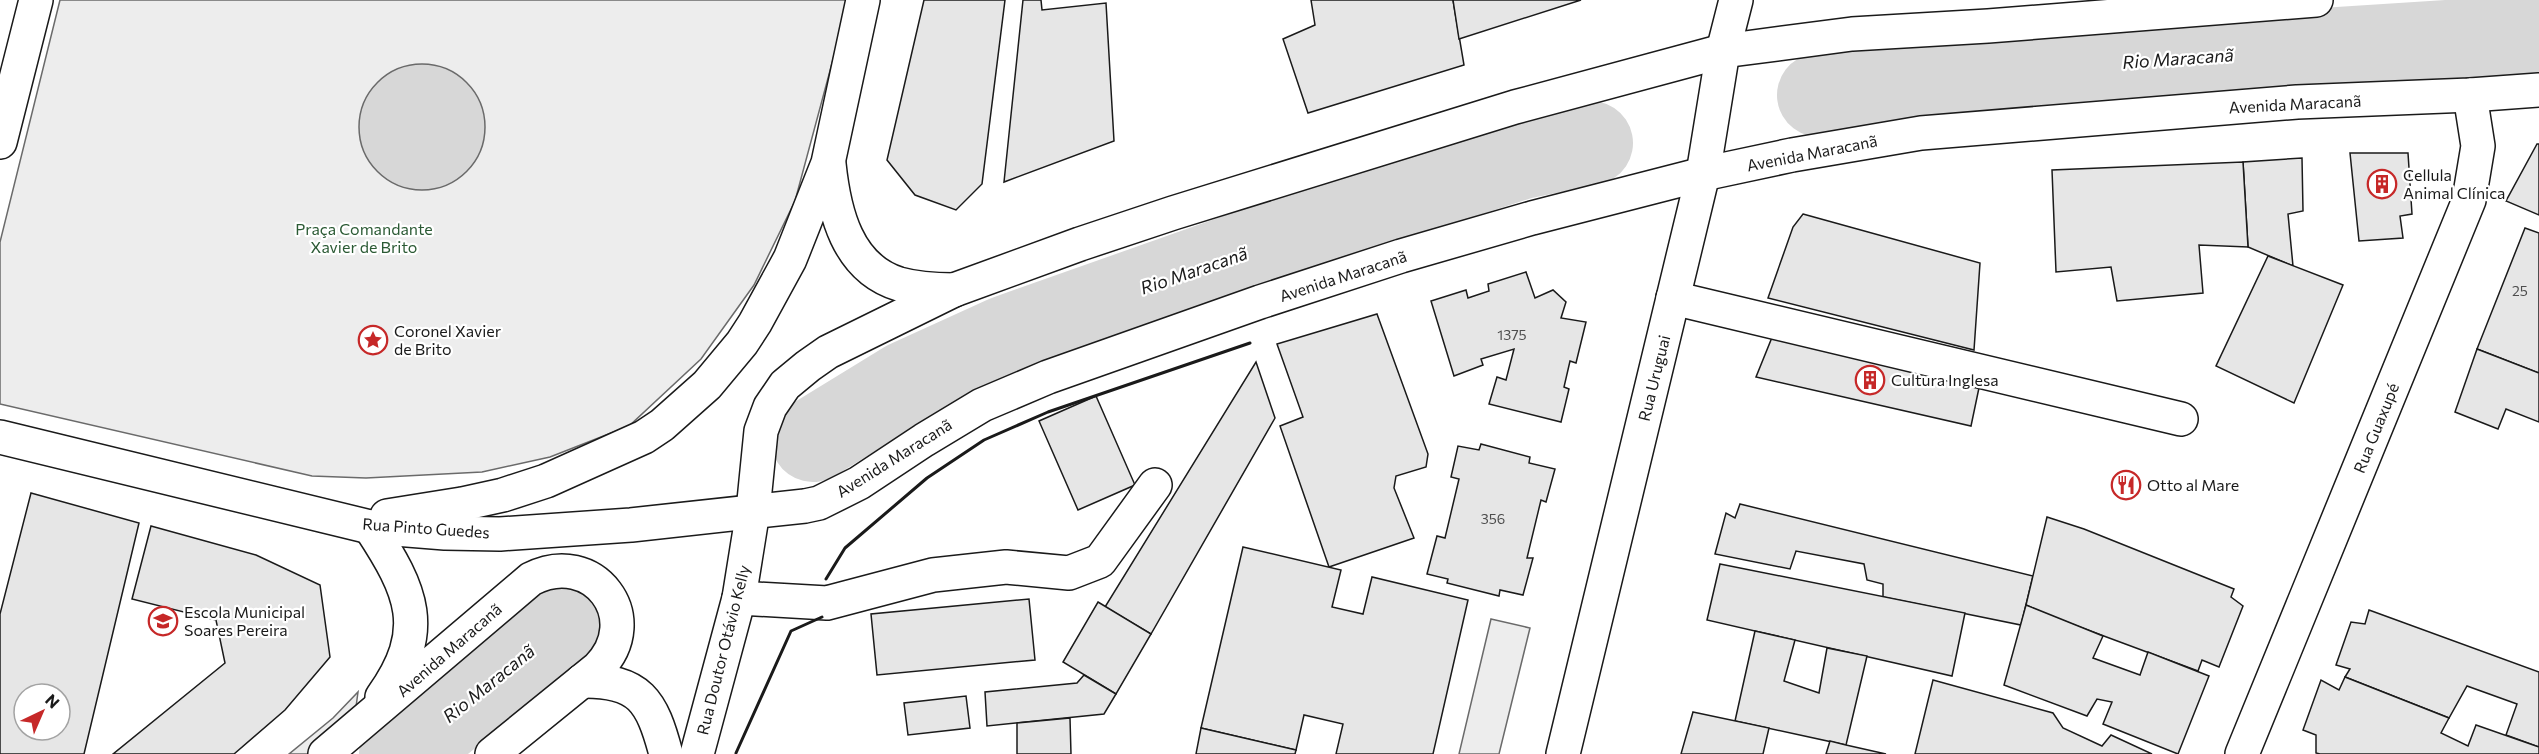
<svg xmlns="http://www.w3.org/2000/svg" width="2539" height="754" font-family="Commissioner,sans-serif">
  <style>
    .built { fill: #ededed; stroke: #6a6a6a; stroke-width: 1.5 }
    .water { fill: #d7d7d7; stroke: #6a6a6a; stroke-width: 1.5 }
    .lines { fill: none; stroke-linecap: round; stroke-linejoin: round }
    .river { stroke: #d7d7d7; stroke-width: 84 }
    .building { fill: #e6e6e6; stroke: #1a1a1a; stroke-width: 1.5; fill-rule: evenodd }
    .minor-casing { stroke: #1a1a1a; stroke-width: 36 }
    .major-casing { stroke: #1a1a1a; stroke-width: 36 }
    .minor { stroke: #fff; stroke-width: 33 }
    .major { stroke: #fff; stroke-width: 33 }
    .wall { stroke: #1a1a1a; stroke-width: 3 }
    .labels { text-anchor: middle; stroke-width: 4.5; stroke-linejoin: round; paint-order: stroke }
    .number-label { font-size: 14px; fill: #4d4d4d }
    .street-label { font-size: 16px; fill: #1a1a1a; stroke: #fff }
    .poi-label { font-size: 16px; fill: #1a1a1a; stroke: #fff; text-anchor: start }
    .park-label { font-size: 16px; fill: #2b5a34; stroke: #fff }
    .water-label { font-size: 18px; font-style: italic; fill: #1a1a1a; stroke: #fff }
  </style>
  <rect width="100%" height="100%" fill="#fff"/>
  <!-- built -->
  <g class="built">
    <path d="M 60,0 L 849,0 L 795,201 L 754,285 L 701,359 L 629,426 L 550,457 L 482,472 L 366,478 L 312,476 L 0,404 L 0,242 Z"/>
    <path d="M 1491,619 L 1530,628 L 1499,754 L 1459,754 Z"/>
    <path d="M 358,692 L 356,707 L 310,754 L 289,754 L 333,718 Z"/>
  </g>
  <!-- water -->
  <circle class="water" cx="422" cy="127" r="63"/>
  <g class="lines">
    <!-- river -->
    <g class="river">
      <path d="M 1819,95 L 2000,71 L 2539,36"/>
      <path d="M 813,440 L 906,383 L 1007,337 L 1457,178 L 1522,157 L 1591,143"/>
      <path d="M 401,754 L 576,613"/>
    </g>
  </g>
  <!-- building -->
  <g class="building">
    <path d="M 924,0 L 1005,0 L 982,184 L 956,210 L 915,195 L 887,160 Z"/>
    <path d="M 1023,0 L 1041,0 L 1042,10 L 1106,3 L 1114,141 L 1004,182 Z"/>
    <path d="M 1311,0 L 1453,0 L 1464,65 L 1308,113 L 1283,39 L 1315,25 Z"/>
    <path d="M 1453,0 L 1581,0 L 1459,39 Z"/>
    <path d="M 2537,144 L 2539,144 L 2539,215 L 2506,201 Z"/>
    <path d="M 2350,153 L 2408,153 L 2412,214 L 2400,216 L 2403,238 L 2359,241 Z"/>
    <path d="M 2302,158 L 2303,211 L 2288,214 L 2293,266 L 2248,247 L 2243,162 Z"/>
    <path d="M 2243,162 L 2248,247 L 2199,245 L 2203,293 L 2117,301 L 2111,267 L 2056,272 L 2052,170 Z"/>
    <path d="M 1803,214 L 1980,263 L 1974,350 L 1768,298 L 1793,227 Z"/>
    <path d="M 2525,228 L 2539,233 L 2539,373 L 2477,349 Z"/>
    <path d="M 2268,256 L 2343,285 L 2294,403 L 2216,366 Z"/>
    <path d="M 1526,272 L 1535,298 L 1553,290 L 1566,302 L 1561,318 L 1586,322 L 1576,363 L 1570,361 L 1564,387 L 1569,389 L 1561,422 L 1489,404 L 1497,377 L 1506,380 L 1514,349 L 1481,359 L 1483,365 L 1454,376 L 1431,301 L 1466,290 L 1468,298 L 1489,291 L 1488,284 Z"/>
    <path d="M 1377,314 L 1428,454 L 1426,467 L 1396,476 L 1394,488 L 1414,538 L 1329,567 L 1280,426 L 1303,417 L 1277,344 Z"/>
    <path d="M 1773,335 L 1980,383 L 1971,426 L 1756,377 Z"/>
    <path d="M 2477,349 L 2539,373 L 2539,422 L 2506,409 L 2498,429 L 2455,412 Z"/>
    <path d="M 1256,362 L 1275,418 L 1151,634 L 1105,607 Z"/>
    <path d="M 1096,396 L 1135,485 L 1078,510 L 1039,421 Z"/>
    <path d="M 1481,444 L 1530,457 L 1529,463 L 1555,469 L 1546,502 L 1541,500 L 1527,558 L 1533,558 L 1523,595 L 1500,590 L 1499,596 L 1447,583 L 1448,579 L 1427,574 L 1437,536 L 1445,538 L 1459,479 L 1451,477 L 1458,446 L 1479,450 Z"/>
    <path d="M 31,493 L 139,523 L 84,754 L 0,754 L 0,614 ZM 24,694 L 60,694 L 60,730 L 24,730 Z"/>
    <path d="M 1740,504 L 2033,576 L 2021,625 L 1883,597 L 1883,584 L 1867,580 L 1864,564 L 1796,551 L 1790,569 L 1715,554 L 1726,513 L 1735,518 Z"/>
    <path d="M 2047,517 L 2084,529 L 2234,589 L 2231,597 L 2243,606 L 2219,667 L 2202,660 L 2198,671 L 2050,616 L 2026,605 Z"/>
    <path d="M 151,526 L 256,555 L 320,585 L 330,657 L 285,710 L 234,754 L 113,754 L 225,663 L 216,620 L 132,599 Z"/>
    <path d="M 1243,547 L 1341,570 L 1332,607 L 1363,614 L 1372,577 L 1468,600 L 1433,754 L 1336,754 L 1343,724 L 1304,715 L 1296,750 L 1201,728 Z"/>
    <path d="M 1720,564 L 1965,613 L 1952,676 L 1707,620 Z"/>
    <path d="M 1029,599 L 1035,660 L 877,675 L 871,614 Z"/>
    <path d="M 1098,602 L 1151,634 L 1116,694 L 1063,662 Z"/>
    <path d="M 2026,605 L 2103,636 L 2093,658 L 2140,675 L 2148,652 L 2209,676 L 2178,754 L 2103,724 L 2112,702 L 2097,699 L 2087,716 L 2004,685 Z"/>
    <path d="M 2369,610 L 2539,672 L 2539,747 L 2506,735 L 2517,704 L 2467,686 L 2449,718 L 2345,677 L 2350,669 L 2336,665 L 2351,622 L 2365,624 Z"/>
    <path d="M 1755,631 L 1795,640 L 1784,681 L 1819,693 L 1827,648 L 1867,656 L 1846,745 L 1735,721 Z"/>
    <path d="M 1084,675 L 1116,694 L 1104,714 L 987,726 L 985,692 L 1077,683 Z"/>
    <path d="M 2345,677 L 2449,718 L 2441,733 L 2468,746 L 2476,725 L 2539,747 L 2539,754 L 2320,754 L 2316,753 L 2316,735 L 2303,730 L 2321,680 L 2339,690 Z"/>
    <path d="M 1933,680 L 2053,713 L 2063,728 L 2102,746 L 2111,735 L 2152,754 L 1915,754 Z"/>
    <path d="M 966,696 L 970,728 L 908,735 L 904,703 Z"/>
    <path d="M 1693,712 L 1769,728 L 1763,754 L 1681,754 Z"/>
    <path d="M 1070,718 L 1071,754 L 1017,754 L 1017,723 Z"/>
    <path d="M 1201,728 L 1296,750 L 1295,754 L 1196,754 Z"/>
    <path d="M 1830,741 L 1846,745 L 1886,754 L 1826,754 Z"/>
  </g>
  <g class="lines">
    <!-- minor casing -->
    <g class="minor-casing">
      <g id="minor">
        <path d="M 0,142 L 36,0"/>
        <path d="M 829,164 C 834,212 847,268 899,284 C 917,289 936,290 954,290"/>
        <path d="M 1673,298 L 2181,419"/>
        <path d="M 0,437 L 370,527 L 445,533 L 500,534 L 631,525 L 805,506 L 819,503 L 859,483 L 924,440 L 982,405 L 1048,377 L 1260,302 L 1401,256 L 1532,218 L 1703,174"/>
        <path d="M 387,516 L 462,504 L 503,495 L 546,481 L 644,437 L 662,425 L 707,385 L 742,343 L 755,323 L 790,259 L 828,163 L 863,0"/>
        <path d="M 370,527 C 412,591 430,630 382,697"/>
        <path d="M 739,598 L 827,603 L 933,575 L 1006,567 L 1069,573 L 1100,561 L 1155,485"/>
        <path d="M 582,681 C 640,680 652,701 666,754"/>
        <path d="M 325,754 L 531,579 C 593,547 647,618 598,668 L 492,754"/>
        <path d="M 697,754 L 739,598 L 753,511 L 761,431 L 770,407 L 785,385 L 808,366 L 828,352 L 954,290 L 1080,244 L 1173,213 L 1515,107 L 1723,51"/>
        <path d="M 2242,754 L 2469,200 L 2478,146 L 2470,95"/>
      </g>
    </g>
    <!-- major casing -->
    <g class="major-casing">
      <g id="major">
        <path d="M 1723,51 L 1852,34 L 1988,26 L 2316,0"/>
        <path d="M 1703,174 L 1792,155 L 1921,133 L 2297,102 L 2470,95 L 2539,90"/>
        <path d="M 1563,754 L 1703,174 L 1723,51 L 1736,0"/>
      </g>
    </g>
    <!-- minor -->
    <use href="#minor" class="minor"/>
    <!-- major -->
    <use href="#major" class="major"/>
    <!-- wall -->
    <g class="wall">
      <path d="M 826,579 L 845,548 L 927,478 L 984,440 L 1048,412 L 1250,343"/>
      <path d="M 736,753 L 791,631 L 822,617"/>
    </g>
  </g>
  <!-- icons -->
  <defs>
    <g id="building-ring" transform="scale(1.5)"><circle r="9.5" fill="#fff" stroke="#c62828" stroke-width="1.5"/><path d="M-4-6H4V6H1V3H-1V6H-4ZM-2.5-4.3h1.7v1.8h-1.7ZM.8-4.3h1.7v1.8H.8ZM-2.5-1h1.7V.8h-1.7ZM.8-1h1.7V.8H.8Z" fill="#c62828"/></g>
    <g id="sight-ring" transform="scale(1.5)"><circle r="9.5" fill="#fff" stroke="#c62828" stroke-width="1.5"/><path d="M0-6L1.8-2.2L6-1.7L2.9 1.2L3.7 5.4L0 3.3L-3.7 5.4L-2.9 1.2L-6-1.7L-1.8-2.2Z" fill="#c62828"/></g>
    <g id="restaurant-ring" transform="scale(1.5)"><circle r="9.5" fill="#fff" stroke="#c62828" stroke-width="1.5"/><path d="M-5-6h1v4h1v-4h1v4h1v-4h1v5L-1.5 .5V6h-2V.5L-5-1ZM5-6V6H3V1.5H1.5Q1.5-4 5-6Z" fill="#c62828"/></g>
    <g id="school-ring" transform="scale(1.5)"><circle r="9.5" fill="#fff" stroke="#c62828" stroke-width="1.5"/><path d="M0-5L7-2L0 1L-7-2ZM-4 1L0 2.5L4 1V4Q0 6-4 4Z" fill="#c62828"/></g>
  </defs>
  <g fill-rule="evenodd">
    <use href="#building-ring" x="2382" y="184"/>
    <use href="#sight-ring" x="373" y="340"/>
    <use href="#building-ring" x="1870" y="380"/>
    <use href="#restaurant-ring" x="2126" y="485"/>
    <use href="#school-ring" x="163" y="621"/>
  </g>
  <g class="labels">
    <!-- number labels -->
    <g class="number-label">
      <text x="2520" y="296">25</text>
      <text x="1512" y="340">1375</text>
      <text x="1493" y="524">356</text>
    </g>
    <!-- street labels -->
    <g class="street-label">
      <text transform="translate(2295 104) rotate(-3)" y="6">Avenida Maracanã</text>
      <text transform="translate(1812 153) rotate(-11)" y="6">Avenida Maracanã</text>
      <text transform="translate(1343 276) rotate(-18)" y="6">Avenida Maracanã</text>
      <text transform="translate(1654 378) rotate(-76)" y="6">Rua Uruguai</text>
      <text transform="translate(2376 428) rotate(-68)" y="6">Rua Guaxupé</text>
      <text transform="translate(894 458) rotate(-32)" y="6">Avenida Maracanã</text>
      <text transform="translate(426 528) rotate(4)" y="6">Rua Pinto Guedes</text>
      <text transform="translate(449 650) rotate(-41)" y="6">Avenida Maracanã</text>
      <text transform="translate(723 650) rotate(-76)" y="6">Rua Doutor Otávio Kelly</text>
    </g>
    <!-- poi labels -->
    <g class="poi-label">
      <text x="2403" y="181">Cellula<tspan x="2403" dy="18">Animal Clínica</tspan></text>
      <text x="394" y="337">Coronel Xavier<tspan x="394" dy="18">de Brito</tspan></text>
      <text x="1891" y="386">Cultura Inglesa</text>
      <text x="2147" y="491">Otto al Mare</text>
      <text x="184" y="618">Escola Municipal<tspan x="184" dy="18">Soares Pereira</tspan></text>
    </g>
    <!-- park labels -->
    <g class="park-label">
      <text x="364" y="235">Praça Comandante<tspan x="364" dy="18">Xavier de Brito</tspan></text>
    </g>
    <!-- water labels -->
    <g class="water-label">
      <text transform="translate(2178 59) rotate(-4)" y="6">Rio Maracanã</text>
      <text transform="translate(1194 271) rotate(-19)" y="6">Rio Maracanã</text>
      <text transform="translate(489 684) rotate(-39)" y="6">Rio Maracanã</text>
    </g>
  </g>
  <!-- north arrow -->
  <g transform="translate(42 712) rotate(44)"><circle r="28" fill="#ffffff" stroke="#a3a3a3" stroke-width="1.5"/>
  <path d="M0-4.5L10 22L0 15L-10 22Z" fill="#c62828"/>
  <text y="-9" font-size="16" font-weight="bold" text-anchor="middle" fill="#1a1a1a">N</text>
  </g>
</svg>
